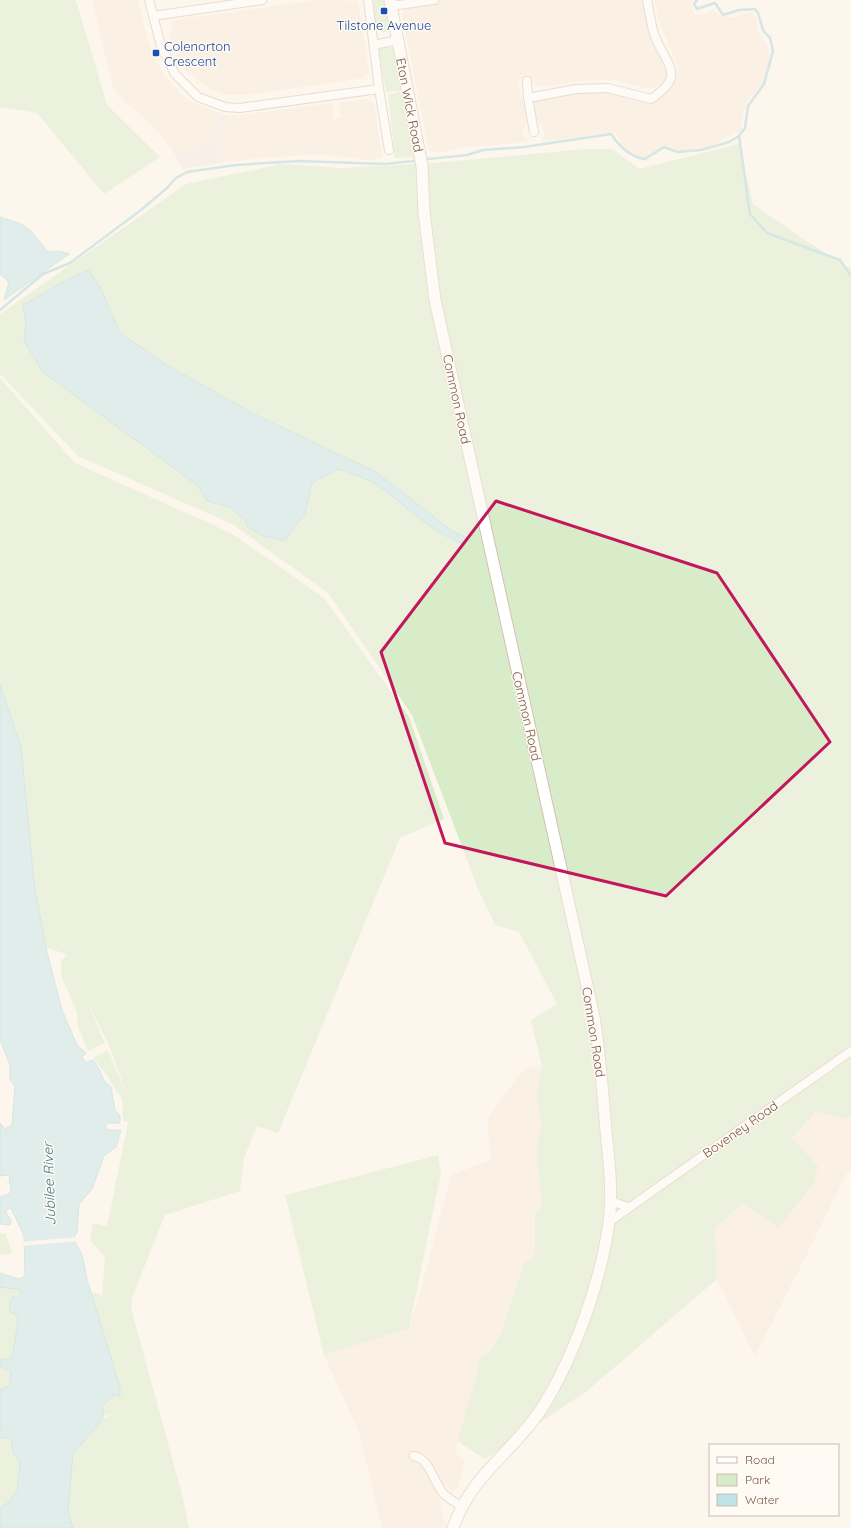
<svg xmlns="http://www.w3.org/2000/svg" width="851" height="1528" font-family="Quicksand,sans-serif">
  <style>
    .residential { fill: #f5e8da }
    .industrial { fill: #efe9e4 }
    .green { fill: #d8ecc9 }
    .water { fill: #bfe3e8; stroke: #a5d3da }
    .pier { fill: #fdf6ec }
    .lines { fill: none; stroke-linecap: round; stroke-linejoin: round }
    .stream { stroke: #a5d3da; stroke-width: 2.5 }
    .minor-casing { stroke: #d1beb0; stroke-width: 10 }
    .secondary-casing { stroke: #d6c0b0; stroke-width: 13 }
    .minor { stroke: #fff; stroke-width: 8 }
    .secondary { stroke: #fff; stroke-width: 11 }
    .marked { fill: none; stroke: #c2185b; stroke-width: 3; stroke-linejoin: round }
    .transit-dot { fill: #1a4fb4; stroke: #fffaf3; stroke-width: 1.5 }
    .labels { text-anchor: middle; stroke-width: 3; stroke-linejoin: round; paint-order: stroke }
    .transit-label { font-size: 13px; fill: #164399; stroke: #fffaf3 }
    .street-label { font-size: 13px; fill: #7a5c4d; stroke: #fffaf3 }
    .water-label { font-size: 14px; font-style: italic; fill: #437c86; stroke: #fffaf3 }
  </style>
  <rect width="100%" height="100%" fill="#fdf6ec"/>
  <!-- residential -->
  <g class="residential">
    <path d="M 92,0 L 138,0 L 148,41 L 157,63 L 165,76 L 187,100 L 220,113 L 216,144 L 173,150 L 152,125 L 124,101 L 113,87 Z"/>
    <path d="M 318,0 L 358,1 L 369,71 L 363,78 L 248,95 L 227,95 L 210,89 L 187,72 L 179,61 L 169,39 L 174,20 Z"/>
    <path d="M 449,0 L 644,0 L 665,59 L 668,73 L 667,78 L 662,84 L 649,89 L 614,80 L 599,79 L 539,87 L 532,79 L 525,77 L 517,83 L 524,103 L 527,123 L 522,131 L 523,136 L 528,140 L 527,142 L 485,146 L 460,147 L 446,152 L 429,151 L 402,13 L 409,5 Z"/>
    <path d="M 655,0 L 693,0 L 691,5 L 695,15 L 703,14 L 713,10 L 723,17 L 736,17 L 752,12 L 757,21 L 757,30 L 769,48 L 769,64 L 766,70 L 766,80 L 748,99 L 741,121 L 743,133 L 735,132 L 707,148 L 681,152 L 667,145 L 644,160 L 623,148 L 615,132 L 542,142 L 544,134 L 543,127 L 536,119 L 533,100 L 597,90 L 657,98 L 664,94 L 672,88 L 678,76 L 677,63 L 658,20 Z"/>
    <path d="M 366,99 L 374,103 L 382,157 L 370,160 L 318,154 L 257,158 L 222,163 L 220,147 L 225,115 L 243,115 L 332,103 L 334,119 L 341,118 L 339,103 Z"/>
    <path d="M 542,1066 L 536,1096 L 541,1123 L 536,1151 L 542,1203 L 535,1214 L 535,1252 L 531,1262 L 524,1262 L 502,1330 L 491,1351 L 479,1357 L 478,1372 L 457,1441 L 456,1453 L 465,1461 L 458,1487 L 451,1492 L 445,1484 L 437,1495 L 440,1501 L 443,1519 L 447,1524 L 446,1528 L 382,1528 L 359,1432 L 324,1355 L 409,1328 L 422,1286 L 451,1175 L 491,1160 L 488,1130 L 489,1117 L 518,1076 L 527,1068 Z"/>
    <path d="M 816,1112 L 846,1119 L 851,1116 L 851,1171 L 846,1174 L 806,1256 L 755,1356 L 717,1279 L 715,1228 L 743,1204 L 779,1226 L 792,1139 Z"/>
  </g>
  <!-- industrial -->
  <path class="industrial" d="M 220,113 L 225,115 L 220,147 L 222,163 L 182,169 L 173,150 L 216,144 Z"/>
  <!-- green -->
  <g class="green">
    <path d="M 0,0 L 76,0 L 107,105 L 160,157 L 104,194 L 37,113 L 0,107 Z"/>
    <path d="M 371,0 L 385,0 L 390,26 L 388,30 L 384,33 L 375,26 Z"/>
    <path d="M 387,44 L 394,50 L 402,90 L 386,92 L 378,46 Z"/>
    <path d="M 401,91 L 403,94 L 417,157 L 395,158 L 388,95 Z"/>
    <path d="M 739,144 L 753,204 L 805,240 L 851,269 L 851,1116 L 846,1119 L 816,1112 L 792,1138 L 818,1166 L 814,1183 L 779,1227 L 742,1204 L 715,1228 L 717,1279 L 587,1391 L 485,1459 L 457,1441 L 478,1372 L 479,1357 L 491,1351 L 502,1330 L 525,1261 L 531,1262 L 535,1252 L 535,1214 L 542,1203 L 536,1151 L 541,1123 L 536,1096 L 542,1066 L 531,1020 L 557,1004 L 519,932 L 495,925 L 478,889 L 412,715 L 328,593 L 232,524 L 78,456 L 0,374 L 0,314 L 186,184 L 282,164 L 341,168 L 434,163 L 585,149 L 613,149 L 639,169 Z"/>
    <path d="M 0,378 L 75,463 L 231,533 L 324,598 L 409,717 L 444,819 L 400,838 L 278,1133 L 257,1126 L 244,1158 L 240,1191 L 165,1215 L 132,1298 L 131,1308 L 182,1494 L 189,1528 L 66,1528 L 73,1454 L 103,1419 L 116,1412 L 101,1417 L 80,1292 L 98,1293 L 102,1298 L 105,1257 L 90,1240 L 93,1223 L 107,1226 L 128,1122 L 123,1121 L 122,1099 L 106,1074 L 93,1058 L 108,1050 L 129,1100 L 108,1043 L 87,1002 L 105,1043 L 88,1051 L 78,1027 L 77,1012 L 62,978 L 61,962 L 67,954 L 46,948 L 34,883 L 21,746 L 0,685 Z"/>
    <path d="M 438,1155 L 441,1173 L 409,1328 L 324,1355 L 285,1195 Z"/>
    <path d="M 0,1233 L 6,1234 L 12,1253 L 0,1255 Z"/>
    <path d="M 0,1280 L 25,1290 L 24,1320 L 4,1423 L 0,1429 Z"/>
    <path d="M 14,1436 L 22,1460 L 22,1496 L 0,1516 L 0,1437 Z"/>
  </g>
  <!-- water -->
  <g class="water">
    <path d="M 0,217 L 21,224 L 30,230 L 48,252 L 60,251 L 69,254 L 4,300 L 9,282 L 0,274 Z"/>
    <path d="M 89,270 L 102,291 L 120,333 L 170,367 L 256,415 L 376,472 L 452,531 L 467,538 L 463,544 C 431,532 408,507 380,487 C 369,479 351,474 338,469 L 312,483 L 305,513 L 285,541 L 263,536 L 248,527 L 244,519 L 229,507 L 207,501 L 198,486 L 43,372 L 24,341 L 26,323 L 23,305 L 61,283 Z"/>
    <path d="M 0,685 L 21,746 L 34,883 L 46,948 L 62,1010 L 77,1045 L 86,1053 L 82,1057 L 86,1063 L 93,1060 L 99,1069 L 104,1081 L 111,1087 L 115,1110 L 120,1116 L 120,1123 L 106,1123 L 106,1130 L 121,1130 L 116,1147 L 104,1156 L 92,1189 L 79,1204 L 77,1233 L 75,1235 L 75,1243 C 85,1253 84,1272 89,1286 C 99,1319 110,1353 120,1388 L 120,1396 L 115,1395 L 107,1401 L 103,1406 L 103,1419 L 73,1454 L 68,1511 L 73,1528 L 0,1528 L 0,1507 L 8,1503 L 17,1491 L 20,1463 L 13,1452 L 11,1438 L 0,1438 L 0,1426 L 2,1425 L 0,1424 L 0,1390 L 10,1386 L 11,1372 L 1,1367 L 0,1360 L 12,1358 L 18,1321 L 16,1315 L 10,1312 C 9,1306 10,1301 13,1296 L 18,1297 L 21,1290 L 0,1287 L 0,1273 L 19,1279 L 25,1276 L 24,1236 L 11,1208 L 7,1209 L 6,1214 L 10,1218 L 11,1222 L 10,1225 L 0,1224 L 0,1197 L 11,1193 L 9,1175 L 0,1176 L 0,1123 L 5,1129 L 12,1125 L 15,1086 L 10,1080 L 10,1065 L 0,1040 Z"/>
  </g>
  <!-- pier -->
  <path class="pier" d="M 77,1237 L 77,1241 L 22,1246 L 22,1242 Z"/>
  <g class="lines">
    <!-- stream -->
    <g class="stream">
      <path d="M 739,136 L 750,214 L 767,233 L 840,260 L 851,276"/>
      <path d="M 428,159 L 467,155 L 483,150 L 524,147 L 611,134 C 619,146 630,157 645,159 L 664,147 L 678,152 L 701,150 L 729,142 L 739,136 L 745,128 L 748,106 L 764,84 L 773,51 L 770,38 L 763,30 L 758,13 L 755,9 L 739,10 L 723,15 L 715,3 L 697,9 L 694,4 L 697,0"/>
      <path d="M 0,310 L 43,274 L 70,263 L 141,210 L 167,188 L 176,178 L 187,172 L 236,165 L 298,161 L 385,164 L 414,161"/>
    </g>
    <!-- minor casing -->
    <g class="minor-casing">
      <g id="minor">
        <path d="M 149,0 L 161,46 L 175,74 L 198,97 L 225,107 L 240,108 L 379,89 L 368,0"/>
        <path d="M 391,6 L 434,0"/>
        <path d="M 153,16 L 262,0"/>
        <path d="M 374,45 L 397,40"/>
        <path d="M 527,81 L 528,98"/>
        <path d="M 379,89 L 389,150"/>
        <path d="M 534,132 L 528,98 L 576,89 L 608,88 L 651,99 C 685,76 669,68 656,39 C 651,28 650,13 647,0"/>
        <path d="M 610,1201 L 628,1207"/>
        <path d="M 609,1222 L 851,1051"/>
        <path d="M 414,1456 C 430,1459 433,1481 443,1493 C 447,1498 455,1502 461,1506"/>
      </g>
    </g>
    <!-- secondary casing -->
    <g class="secondary-casing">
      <path id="secondary" d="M 390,0 L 422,166 L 424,212 L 435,300 L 594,1017 C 600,1055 603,1093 606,1131 C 609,1161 613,1192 609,1222 C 601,1282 574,1357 542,1408 C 513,1453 472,1473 453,1528"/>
    </g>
    <!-- minor -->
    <use href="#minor" class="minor"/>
    <!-- secondary -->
    <use href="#secondary" class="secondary"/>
  </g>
  <!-- marked area -->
  <path d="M0 0H851V1528H0ZM 496,501 L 717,573 L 830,742 L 666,896 L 445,843 L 381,652 Z" fill="#fdf6ec" fill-opacity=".55" fill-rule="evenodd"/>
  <path class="marked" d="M 496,501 L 717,573 L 830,742 L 666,896 L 445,843 L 381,652 Z"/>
  <!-- markers -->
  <g class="transit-dot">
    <rect x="380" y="7" width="8" height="8" rx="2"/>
    <rect x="152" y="49" width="8" height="8" rx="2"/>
  </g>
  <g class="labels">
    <!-- transit labels -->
    <g class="transit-label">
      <text x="384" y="30">Tilstone Avenue</text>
      <text x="164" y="51" text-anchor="start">Colenorton<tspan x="164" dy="15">Crescent</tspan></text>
    </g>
    <!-- street labels -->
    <g class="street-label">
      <text transform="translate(410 105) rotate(79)" y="5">Eton Wick Road</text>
      <text transform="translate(457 399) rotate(78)" y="5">Common Road</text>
      <text transform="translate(527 716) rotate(77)" y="5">Common Road</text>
      <text transform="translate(594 1032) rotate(81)" y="5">Common Road</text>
      <text transform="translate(740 1129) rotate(-35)" y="5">Boveney Road</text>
    </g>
    <!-- water labels -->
    <g class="water-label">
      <text transform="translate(49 1184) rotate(-92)" y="5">Jubilee River</text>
    </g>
  </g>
  <!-- legend -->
  <rect x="709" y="1444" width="130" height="72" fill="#fffaf3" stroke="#cabbb1"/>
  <rect x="717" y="1457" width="20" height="6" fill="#ffffff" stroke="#cabbb1"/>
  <text x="745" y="1464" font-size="12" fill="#7a5c4d">Road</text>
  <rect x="717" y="1474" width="20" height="12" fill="#d8ecc9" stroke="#cabbb1"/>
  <text x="745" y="1484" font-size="12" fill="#7a5c4d">Park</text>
  <rect x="717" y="1494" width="20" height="12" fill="#bfe3e8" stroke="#cabbb1"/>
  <text x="745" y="1504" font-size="12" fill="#7a5c4d">Water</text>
</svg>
